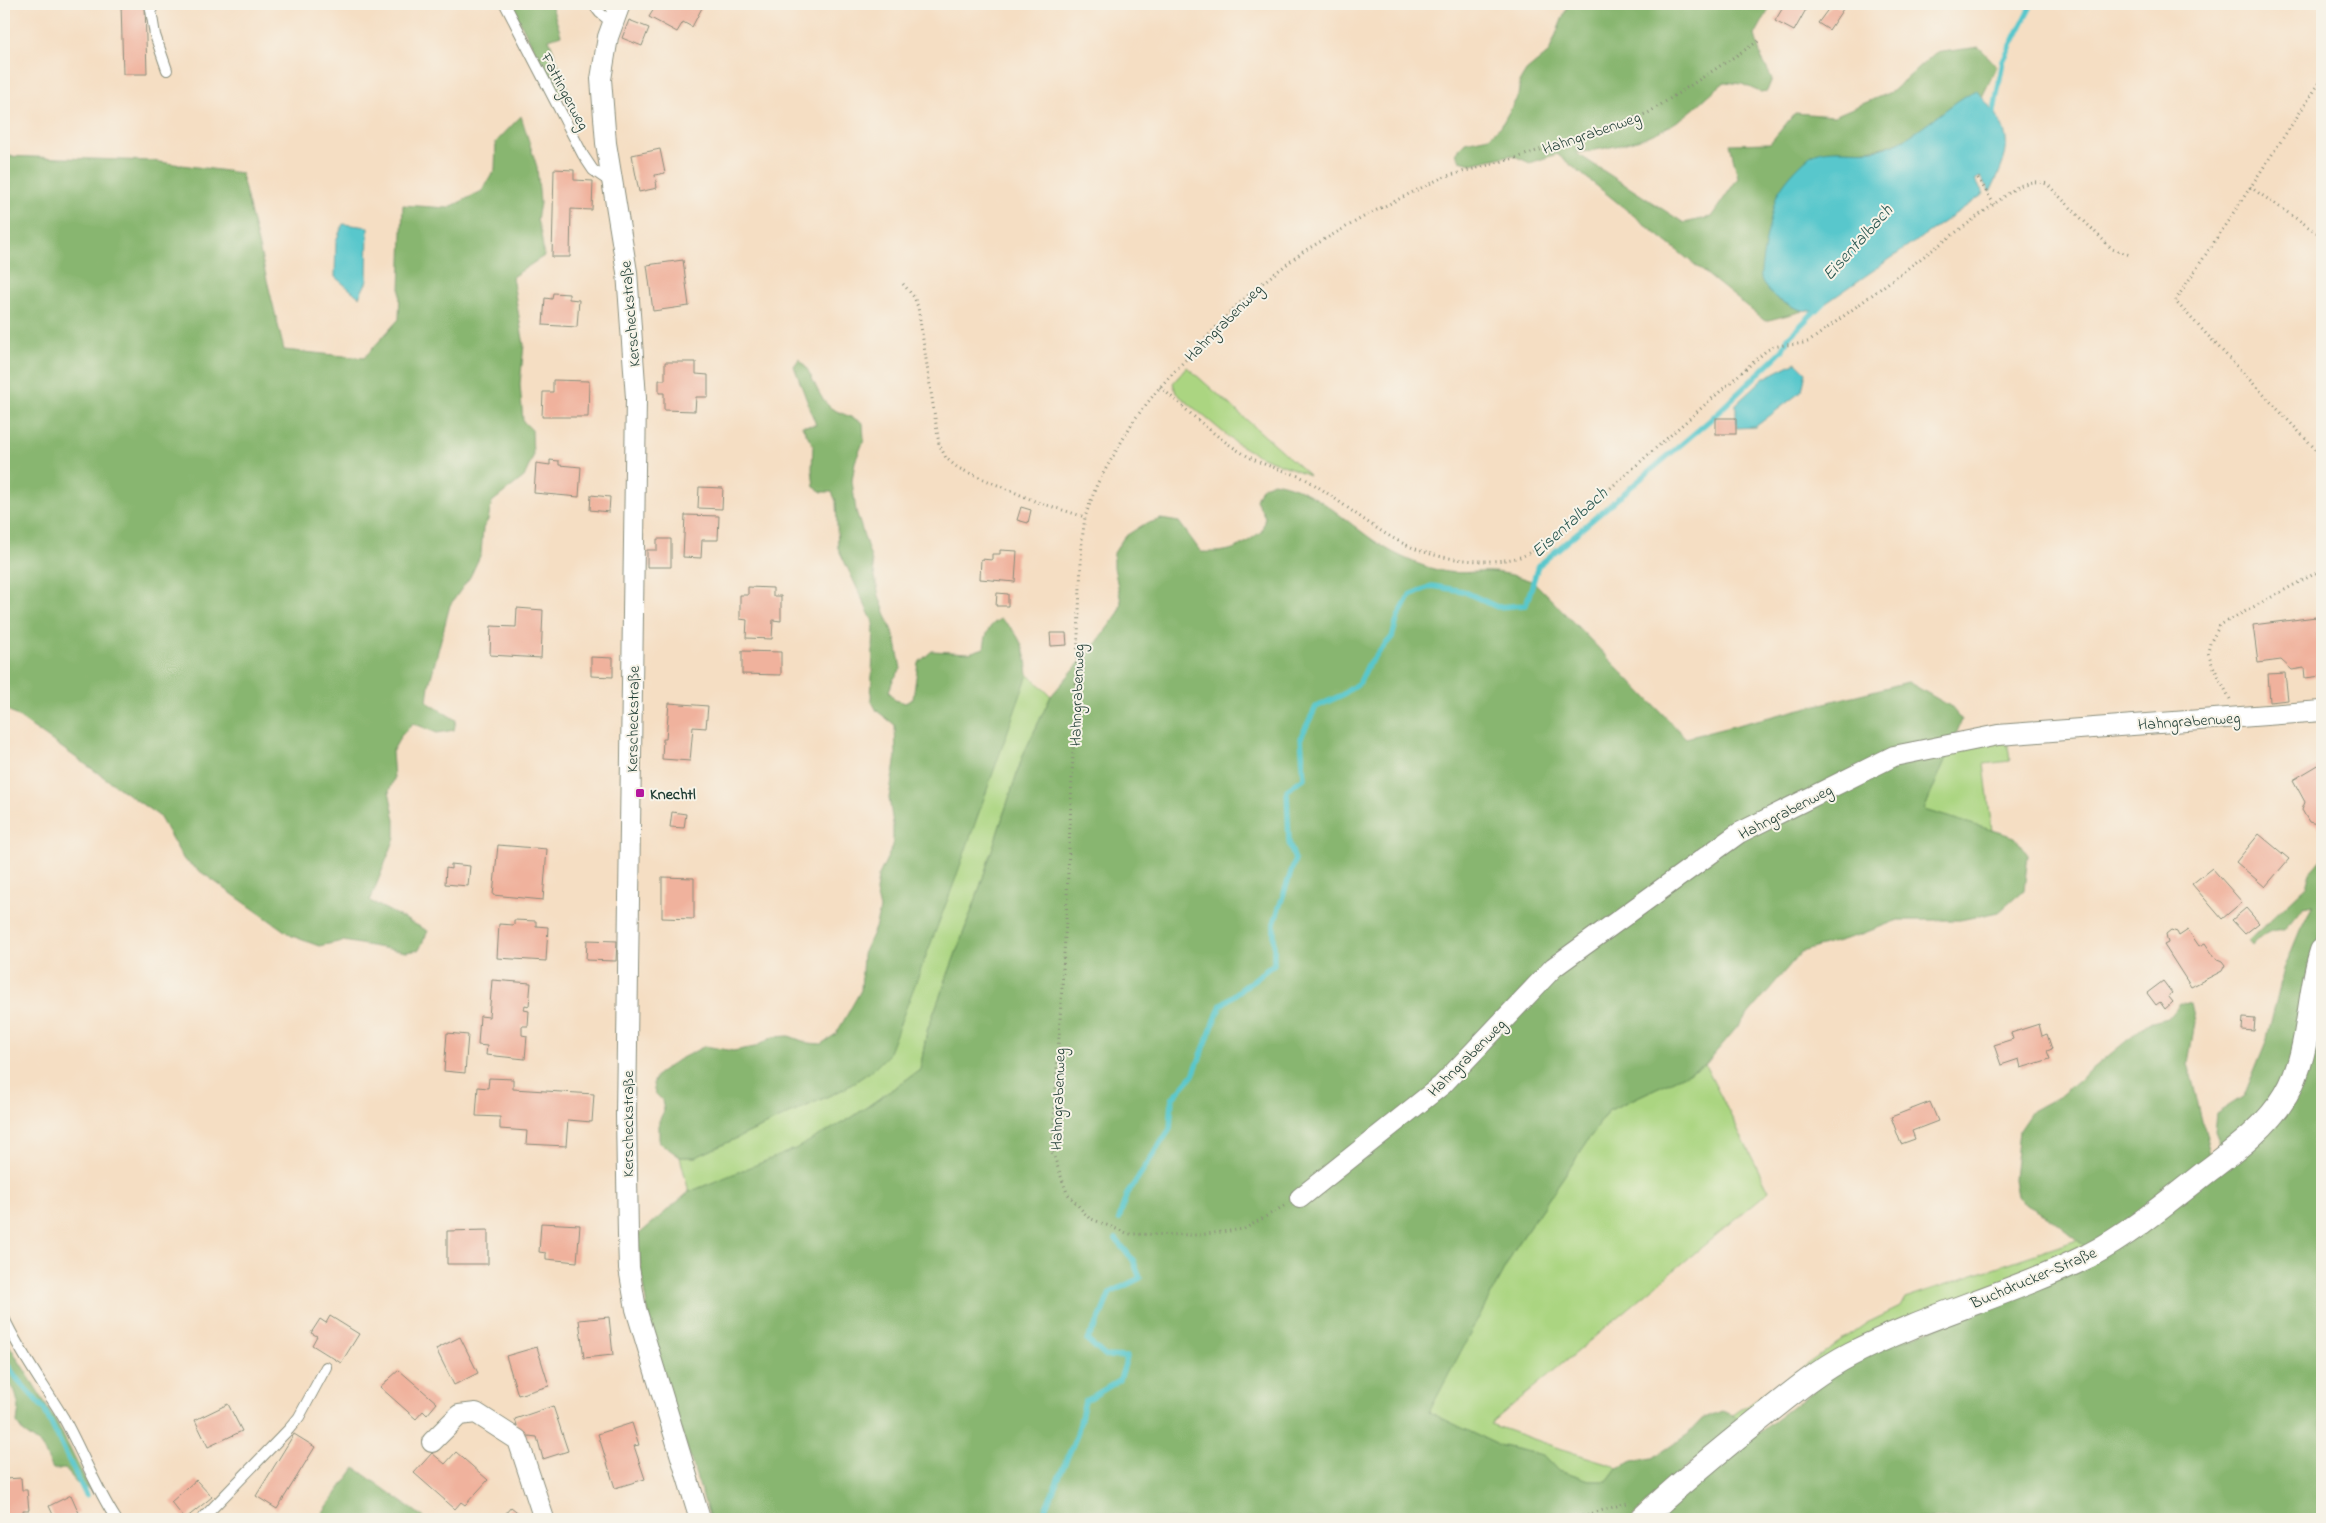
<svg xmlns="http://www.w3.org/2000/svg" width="2326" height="1523" font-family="'Indie Flower',sans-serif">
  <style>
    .green { fill: #abd581; stroke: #65895a }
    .forest { fill: #88b66f; stroke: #547a52 }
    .water { fill: #59c7cc; stroke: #3c8280 }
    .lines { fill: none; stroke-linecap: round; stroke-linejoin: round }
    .stream { stroke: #59c7cc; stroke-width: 5.5 }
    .building { fill: #f0b29d }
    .service-casing { stroke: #8a8e7c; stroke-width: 12 }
    .minor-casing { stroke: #8a8e7c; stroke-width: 22 }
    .tertiary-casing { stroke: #8a8e7c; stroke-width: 26 }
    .path { stroke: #8a8e7c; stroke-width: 3; stroke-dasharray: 1 4; stroke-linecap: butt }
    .service { stroke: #fff; stroke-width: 10 }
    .minor { stroke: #fff; stroke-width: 20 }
    .tertiary { stroke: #fff; stroke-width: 24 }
    .poi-dot { fill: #b5179e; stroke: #f7f3e8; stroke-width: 2 }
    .labels { text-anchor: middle; stroke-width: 4; stroke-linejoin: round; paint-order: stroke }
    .street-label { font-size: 16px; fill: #1f3d34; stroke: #f7f3e8 }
    .poi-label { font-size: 16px; font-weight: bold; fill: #1f3d34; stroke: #f7f3e8; text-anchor: start }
    .water-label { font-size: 18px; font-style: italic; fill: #2b5952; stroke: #f7f3e8 }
  </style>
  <rect width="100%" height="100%" fill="#f7f3e8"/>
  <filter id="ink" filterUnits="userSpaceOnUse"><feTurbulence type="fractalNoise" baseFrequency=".02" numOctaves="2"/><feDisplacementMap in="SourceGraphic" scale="10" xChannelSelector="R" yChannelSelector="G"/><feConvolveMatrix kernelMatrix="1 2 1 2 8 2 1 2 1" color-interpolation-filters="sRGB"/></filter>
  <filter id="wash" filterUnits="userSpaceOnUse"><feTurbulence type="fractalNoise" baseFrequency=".0096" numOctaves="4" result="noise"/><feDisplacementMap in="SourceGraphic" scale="20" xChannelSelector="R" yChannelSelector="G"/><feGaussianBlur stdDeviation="1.12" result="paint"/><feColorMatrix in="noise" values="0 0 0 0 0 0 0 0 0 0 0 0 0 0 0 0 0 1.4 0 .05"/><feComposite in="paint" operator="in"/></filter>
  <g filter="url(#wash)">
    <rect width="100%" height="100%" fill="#f5dec3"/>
    <!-- green -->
    <g class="green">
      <path d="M 1187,367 L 1309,475 L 1257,455 L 1236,443 L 1176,393 L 1173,383 Z"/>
      <path d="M 1028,674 L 1051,696 L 1023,755 L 976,899 L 927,1031 L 920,1070 L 851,1118 L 795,1150 L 689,1192 L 680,1157 L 696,1157 L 846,1088 L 874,1069 Z"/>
      <path d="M 2007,739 L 2010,761 L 1984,764 L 1992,831 L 1924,810 L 1949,750 Z"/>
      <path d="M 1705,1065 L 1769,1191 L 1490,1424 L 1574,1453 L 1610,1464 L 1617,1468 L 1607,1481 L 1589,1481 L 1558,1471 L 1543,1455 L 1498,1445 L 1428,1412 L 1516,1247 L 1608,1111 Z"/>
      <path d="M 2077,1240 L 2086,1247 L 1741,1423 L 1733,1415 L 1867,1323 L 1900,1307 L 1905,1298 Z"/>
    </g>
    <!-- forest -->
    <g class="forest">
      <path d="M 511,4 L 551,4 L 561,35 L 549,39 L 570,95 L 559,99 Z"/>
      <path d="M 1568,4 L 1772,4 L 1755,35 L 1761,57 L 1772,79 L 1767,91 L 1760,92 L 1742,84 L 1725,82 C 1708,94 1694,111 1676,122 C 1646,141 1611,148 1576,153 L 1684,223 L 1711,217 L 1738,178 L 1730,144 L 1770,143 L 1795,113 L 1834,116 L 1893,91 L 1935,53 L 1979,47 L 1997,66 L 1982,97 L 1976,90 C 1955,101 1939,116 1920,130 C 1895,148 1865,153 1835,150 L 1780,301 L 1803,311 L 1765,321 L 1557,154 L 1530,163 L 1512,155 L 1471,164 L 1460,161 L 1456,153 L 1465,142 L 1489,137 L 1501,126 L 1518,96 L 1520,81 L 1526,71 L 1549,52 Z"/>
      <path d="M 521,116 L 537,167 L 540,203 L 537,220 L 541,234 L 544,256 L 512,277 L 524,345 L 520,384 L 523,421 L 532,430 L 533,457 L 524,477 L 492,502 L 488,520 L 483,528 L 481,554 L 470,577 L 450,605 L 429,685 L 427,702 L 456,720 L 454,730 L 437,733 L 413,723 L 401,736 L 392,752 L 394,779 L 389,791 L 395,820 L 395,838 L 370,901 L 428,931 L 419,950 L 406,952 L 343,941 L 319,946 L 292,936 L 184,860 L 159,816 L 4,707 L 4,156 L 152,161 L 241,173 L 284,350 L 364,358 L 399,319 L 403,205 L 448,208 L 482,191 L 495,169 L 496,142 Z"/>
      <path d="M 799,359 C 814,373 815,395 831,408 C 837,412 855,418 863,423 L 864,440 L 855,462 L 852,481 L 856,511 L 871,558 L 879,596 L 896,642 L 901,669 L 893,680 L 889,691 L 895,700 L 905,703 L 913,699 L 918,663 L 932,651 L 969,653 L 984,648 C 986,635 987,625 1001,619 C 1021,634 1025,650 1028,674 L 954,883 L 888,1055 L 874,1069 L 846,1088 L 696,1157 L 680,1157 L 659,1142 L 659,1121 L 664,1111 L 662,1100 L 655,1093 L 653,1084 L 657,1075 L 678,1060 L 705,1046 L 733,1051 L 755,1047 L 773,1037 L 789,1036 L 808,1043 L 821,1044 L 836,1034 L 847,1015 L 861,990 L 863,954 L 875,928 L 880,909 L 876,892 L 878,877 L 893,846 L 893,824 L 889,798 L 896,756 L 895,725 L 877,711 L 871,700 L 874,624 L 838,548 L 836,501 L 832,492 L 822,492 L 814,487 L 812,469 L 813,445 L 802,426 L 816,425 L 794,366 Z"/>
      <path d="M 1273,482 C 1318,488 1349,527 1387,549 C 1404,559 1428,569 1447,572 C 1462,574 1478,571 1493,572 C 1508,573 1520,577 1534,582 L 1686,738 L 1908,682 L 1950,706 L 1962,720 L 1924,810 L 2015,837 L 2028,855 L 2024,890 L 1999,912 L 1960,920 L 1898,920 L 1859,935 L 1801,952 L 1705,1065 L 1608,1111 L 1516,1247 L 1429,1412 L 1498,1445 L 1543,1455 L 1558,1471 L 1589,1481 L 1607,1481 L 1617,1468 L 1633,1461 L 1653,1458 L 1687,1435 L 1702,1419 L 1722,1411 L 1733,1415 L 1741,1423 L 1667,1483 L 1630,1519 L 710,1519 C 682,1428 642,1331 638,1235 L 689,1192 L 795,1149 L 851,1118 L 920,1070 L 927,1031 L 976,899 L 1023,755 L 1051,696 L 1098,641 L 1119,612 L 1121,602 L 1114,567 L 1114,553 L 1124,537 L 1143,525 L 1161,519 L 1179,522 L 1201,552 C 1231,553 1238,549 1262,531 L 1265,517 L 1256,500 L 1261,488 Z"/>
      <path d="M 2322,858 L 2322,927 L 2312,956 L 2288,1073 L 2254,1121 L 2220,1146 L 2214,1131 L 2216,1114 L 2244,1096 L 2267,1039 L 2284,969 L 2300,930 L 2313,905 L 2303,907 L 2284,930 C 2270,928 2261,936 2252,946 L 2248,941 L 2306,886 L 2310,872 Z"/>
      <path d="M 2322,983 L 2322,1519 L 1652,1519 L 1678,1495 L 1851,1362 L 2026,1291 L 2265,1132 Z"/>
      <path d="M 2180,1003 L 2191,1004 L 2195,1022 L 2188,1063 L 2211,1158 L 2149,1206 L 2086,1247 L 2047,1216 L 2023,1203 L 2017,1196 L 2014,1179 L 2019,1130 L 2032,1111 L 2061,1095 L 2148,1023 L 2168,1018 Z"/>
      <path d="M 4,1337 L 55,1419 L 90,1489 L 79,1485 L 65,1469 L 53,1469 L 41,1445 L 23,1432 L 17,1423 L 19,1407 L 15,1391 L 4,1376 Z"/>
      <path d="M 355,1468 L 426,1519 L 318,1519 Z"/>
    </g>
    <!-- water -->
    <g class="water">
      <path d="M 1976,90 C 2012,132 2015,143 1990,192 L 1980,177 L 1975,180 L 1984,194 L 1819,308 C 1806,313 1799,310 1787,304 C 1776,300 1764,289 1761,278 C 1759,268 1773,205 1777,195 C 1783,182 1797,167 1809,157 C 1824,144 1859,154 1879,149 C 1917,140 1942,107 1976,90 Z"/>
      <path d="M 343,224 L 368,227 L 367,281 L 359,297 L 335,277 L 336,241 Z"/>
      <path d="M 1796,362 L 1806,372 L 1802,391 L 1755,427 L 1736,428 L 1736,404 L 1764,378 Z"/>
    </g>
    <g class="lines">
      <!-- stream -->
      <g class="stream">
        <path d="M 1989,117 L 1994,111 L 2003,61 L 2032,4"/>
        <path d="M 1119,1219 L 1126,1196 L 1170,1129 L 1172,1099 L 1193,1075 L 1221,1005 L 1274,964 L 1274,923 L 1295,860 L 1289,843 L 1287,790 L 1304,778 L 1301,737 L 1316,707 L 1342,695 L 1360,682 L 1368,665 L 1392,637 L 1398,617 L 1410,595 L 1432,586 L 1463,591 L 1497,607 L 1526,605 L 1538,566 L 1710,420 L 1782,351 L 1788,338 L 1823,303"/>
        <path d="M 4,1360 L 18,1380 L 44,1409 L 86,1495"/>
        <path d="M 1041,1519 L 1077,1435 L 1085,1401 L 1120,1380 L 1127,1357 L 1105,1356 L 1087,1340 L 1099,1320 L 1110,1293 L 1140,1278 L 1133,1260 L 1116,1239"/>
      </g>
    </g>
    <g id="blocks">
      <!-- building -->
      <g class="building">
        <path d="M 121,4 L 145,4 L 147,74 L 123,74 Z"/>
        <path d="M 657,4 L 704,4 L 692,27 L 683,22 L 677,32 L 649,17 Z"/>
        <path d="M 1785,4 L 1809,4 L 1794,31 L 1775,21 Z"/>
        <path d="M 1832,4 L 1843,9 L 1829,30 L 1818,23 Z"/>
        <path d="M 629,20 L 649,28 L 642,46 L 622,38 Z"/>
        <path d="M 660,149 L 665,173 L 655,175 L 657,188 L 639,192 L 632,155 Z"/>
        <path d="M 554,169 L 574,170 L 574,180 L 593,181 L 592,210 L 571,209 L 570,257 L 552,257 Z"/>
        <path d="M 683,260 L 689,306 L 653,311 L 647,265 Z"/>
        <path d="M 553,293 L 569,294 L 569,299 L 579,300 L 577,327 L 543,325 L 545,298 L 552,299 Z"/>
        <path d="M 665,362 L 696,362 L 696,374 L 708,375 L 708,397 L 696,397 L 695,411 L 664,410 L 664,393 L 659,393 L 659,380 L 665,380 Z"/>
        <path d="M 553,380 L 589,381 L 588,417 L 542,417 L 543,392 L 553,392 Z"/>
        <rect x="1716" y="418" width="20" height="16"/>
        <path d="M 550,460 L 559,461 L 559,465 L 581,467 L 579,497 L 534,493 L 536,463 L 550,465 Z"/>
        <path d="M 699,487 L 723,488 L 722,509 L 698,508 Z"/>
        <path d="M 591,495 L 610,497 L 609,512 L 590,510 Z"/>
        <path d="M 1021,507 L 1031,510 L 1028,523 L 1017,520 Z"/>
        <path d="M 685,515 L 719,516 L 718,540 L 702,540 L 701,558 L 683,557 Z"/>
        <path d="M 657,539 L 671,539 L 671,567 L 647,567 L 647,550 L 657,550 Z"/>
        <path d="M 1000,550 L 1017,551 L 1015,582 L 980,579 L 981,559 L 992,560 L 992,554 L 1000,554 Z"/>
        <path d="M 748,587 L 773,588 L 773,596 L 781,596 L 781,621 L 773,620 L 772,639 L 746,638 L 747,620 L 740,619 L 740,595 L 748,595 Z"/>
        <path d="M 997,593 L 1008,594 L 1008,606 L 996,606 Z"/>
        <path d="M 517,608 L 543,610 L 541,658 L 490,655 L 491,626 L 516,627 Z"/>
        <path d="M 2316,617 L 2322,676 L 2305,678 L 2304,668 L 2292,670 L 2281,660 L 2258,663 L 2253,625 Z"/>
        <path d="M 1050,633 L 1066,633 L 1067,645 L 1051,646 Z"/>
        <path d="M 742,651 L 781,652 L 781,675 L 742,674 Z"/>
        <path d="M 591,657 L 613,658 L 613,677 L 591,676 Z"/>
        <path d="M 2285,673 L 2288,700 L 2270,702 L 2268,674 Z"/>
        <path d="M 669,703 L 708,706 L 706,728 L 693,727 L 690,761 L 662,759 L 663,739 L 666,739 Z"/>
        <path d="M 2320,764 L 2322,768 L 2322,833 L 2317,824 L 2309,822 L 2302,810 L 2305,802 L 2293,780 Z"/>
        <path d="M 672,812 L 686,814 L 684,828 L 670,827 Z"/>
        <path d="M 2259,834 L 2289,859 L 2265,887 L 2236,862 Z"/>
        <path d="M 498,845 L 547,849 L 543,900 L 493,895 Z"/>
        <path d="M 451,864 L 470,866 L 468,886 L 445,884 L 446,868 L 451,869 Z"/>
        <path d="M 2212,868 L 2242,902 L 2222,919 L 2192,884 Z"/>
        <path d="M 662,877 L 694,878 L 694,919 L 662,918 Z"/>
        <path d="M 2246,908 L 2259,923 L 2245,934 L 2232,920 Z"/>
        <path d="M 514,920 L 536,921 L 536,926 L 548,927 L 546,961 L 497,958 L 499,924 L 514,925 Z"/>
        <path d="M 2171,930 L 2177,932 L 2179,936 L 2188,930 L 2199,946 L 2205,943 L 2215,958 L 2222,961 L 2225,965 L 2222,971 L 2191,987 L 2164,945 L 2168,943 L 2166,934 Z"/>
        <path d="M 587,940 L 617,941 L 616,961 L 586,960 Z"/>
        <path d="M 492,980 L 531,983 L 529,1006 L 525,1005 L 524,1010 L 529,1011 L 528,1026 L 522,1026 L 522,1035 L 527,1036 L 525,1059 L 486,1055 L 487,1046 L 478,1045 L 480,1016 L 489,1017 Z"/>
        <path d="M 2163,981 L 2172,993 L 2168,996 L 2173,1002 L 2165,1009 L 2160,1002 L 2156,1005 L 2147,993 Z"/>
        <path d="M 2243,1018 L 2255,1019 L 2254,1031 L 2242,1030 Z"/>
        <path d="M 2039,1024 L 2042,1036 L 2047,1034 L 2052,1049 L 2047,1051 L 2050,1059 L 2021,1068 L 2019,1059 L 2001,1065 L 1994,1045 L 2013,1039 L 2011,1033 Z"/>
        <path d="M 447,1033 L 468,1035 L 465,1073 L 444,1071 Z"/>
        <path d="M 489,1078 L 513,1079 L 513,1089 L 594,1094 L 592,1122 L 568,1120 L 566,1146 L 526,1144 L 527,1131 L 500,1129 L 500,1117 L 476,1116 L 478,1087 L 488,1088 Z"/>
        <path d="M 1930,1102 L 1938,1121 L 1912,1131 L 1915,1139 L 1901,1144 L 1891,1117 Z"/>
        <path d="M 541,1223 L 580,1225 L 577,1262 L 546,1259 L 546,1253 L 539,1252 Z"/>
        <path d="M 488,1230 L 488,1264 L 447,1264 L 447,1231 Z"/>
        <path d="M 330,1316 L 359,1334 L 341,1363 L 312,1345 L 317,1336 L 311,1333 L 320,1319 L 326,1323 Z"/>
        <path d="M 609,1317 L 613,1355 L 584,1358 L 579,1320 Z"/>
        <path d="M 460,1337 L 478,1373 L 454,1385 L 436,1349 Z"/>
        <path d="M 537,1347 L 549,1386 L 518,1395 L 506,1356 Z"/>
        <path d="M 399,1370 L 437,1403 L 427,1415 L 423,1411 L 416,1419 L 380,1387 Z"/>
        <path d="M 228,1404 L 242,1431 L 208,1447 L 195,1420 Z"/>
        <path d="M 553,1406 L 568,1451 L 543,1459 L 537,1437 L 520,1435 L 515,1419 Z"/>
        <path d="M 632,1423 L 639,1445 L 634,1446 L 645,1479 L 615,1488 L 598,1434 Z"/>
        <path d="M 294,1434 L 315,1447 L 277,1509 L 256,1496 Z"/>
        <path d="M 456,1452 L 488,1480 L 465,1505 L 461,1502 L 455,1509 L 414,1473 L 432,1453 L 445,1464 Z"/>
        <path d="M 21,1478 L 22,1490 L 27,1490 L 29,1510 L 23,1510 L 24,1519 L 4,1519 L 4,1479 Z"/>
        <path d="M 196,1480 L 212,1497 L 185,1519 L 171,1502 Z"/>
        <path d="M 71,1495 L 79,1513 L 66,1519 L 63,1516 L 55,1519 L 49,1506 Z"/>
        <path d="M 511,1507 L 526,1519 L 501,1519 Z"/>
      </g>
    </g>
  </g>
  <g filter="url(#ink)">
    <use href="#blocks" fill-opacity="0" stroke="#8a8e7c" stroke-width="1"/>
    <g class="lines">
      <!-- service casing -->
      <g class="service-casing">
        <g id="service">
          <path d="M 150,4 L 155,35 L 167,70"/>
          <path d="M 505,4 L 583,155 L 593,170 L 612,183"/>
          <path d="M 593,4 L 600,13 L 612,23"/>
          <path d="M 4,1318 C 20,1353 43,1384 63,1417 C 82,1451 95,1487 116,1519"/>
          <path d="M 202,1519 L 289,1429 L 299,1417 L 326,1367"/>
        </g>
      </g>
      <!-- minor casing -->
      <g class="minor-casing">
        <g id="minor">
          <path d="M 620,4 L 608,37 L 601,79 L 606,143 L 627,272 L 636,398 L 626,1115 L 628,1235 L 629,1268 L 636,1309 L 700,1519"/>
          <path d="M 1300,1198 L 1442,1085 L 1554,967 L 1739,833 L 1894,756 L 1998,735 L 2322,711"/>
          <path d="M 432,1442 L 459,1415 L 476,1413 L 518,1440 L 544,1519"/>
        </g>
      </g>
      <!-- tertiary casing -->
      <g class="tertiary-casing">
        <path id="tertiary" d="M 1642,1519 C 1682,1481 1724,1447 1767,1413 C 1793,1392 1820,1370 1851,1354 C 1927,1315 2011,1294 2088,1256 C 2130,1234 2168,1202 2206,1172 C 2235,1150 2267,1127 2286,1095 C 2311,1053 2307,997 2322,951"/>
      </g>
      <!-- path -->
      <g class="path">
        <path d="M 2322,79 L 2175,301 L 2322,456"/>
        <path d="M 1978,178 L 1994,204"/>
        <path d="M 2250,187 L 2322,236"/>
        <path d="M 903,284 L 914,297 L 918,307 L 939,444 L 946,458 L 958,468 L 1037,502 L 1085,517"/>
        <path d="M 1160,387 C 1190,412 1218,441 1253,459 C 1270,468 1291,471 1309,481 C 1349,506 1384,541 1431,554 C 1454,561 1503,565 1525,555 C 1554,541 1589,506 1614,485 C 1665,440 1716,395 1767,350 C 1783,342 1794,347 1810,341 L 2017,187 C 2029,182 2035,180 2047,184 L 2112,249 L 2130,255"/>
        <path d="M 2230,699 L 2212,664 L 2208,652 L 2210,643 L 2220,625 L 2316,573"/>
        <path d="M 1284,1206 L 1244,1229 L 1198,1235 L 1129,1234 L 1089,1218 L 1067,1193 L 1052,1151 L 1066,920 L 1082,540 L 1085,517 L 1097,484 L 1134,420 L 1160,387 L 1235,307 L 1261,284 L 1304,251 L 1369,214 L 1443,177 L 1519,157 L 1648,113 L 1760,40"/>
        <path d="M 1573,1519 L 1627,1503"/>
      </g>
      <!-- service -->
      <use href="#service" class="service"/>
      <!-- minor -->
      <use href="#minor" class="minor"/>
      <!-- tertiary -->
      <use href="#tertiary" class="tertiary"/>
    </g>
  </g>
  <!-- markers -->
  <rect class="poi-dot" x="635" y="788" width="10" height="10" rx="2.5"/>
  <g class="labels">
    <!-- street labels -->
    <g class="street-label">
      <text transform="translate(566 91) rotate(62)" y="6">Fattingerweg</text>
      <text transform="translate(1591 132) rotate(-19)" y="6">Hahngrabenweg</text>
      <text transform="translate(629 314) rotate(-95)" y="6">Kerscheckstraße</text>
      <text transform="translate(1223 322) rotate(-45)" y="6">Hahngrabenweg</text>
      <text transform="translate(1076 695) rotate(-88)" y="6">Hahngrabenweg</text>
      <text transform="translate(632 719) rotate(-89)" y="6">Kerscheckstraße</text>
      <text transform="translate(2189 720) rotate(-4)" y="6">Hahngrabenweg</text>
      <text transform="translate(1785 811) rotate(-27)" y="6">Hahngrabenweg</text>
      <text transform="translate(1466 1057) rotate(-45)" y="6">Hahngrabenweg</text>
      <text transform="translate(1057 1099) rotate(-88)" y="6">Hahngrabenweg</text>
      <text transform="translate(627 1124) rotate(-90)" y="6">Kerscheckstraße</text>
      <text transform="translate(2033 1277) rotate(-23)" y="6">Buchdrucker-Straße</text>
    </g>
    <!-- poi labels -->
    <g class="poi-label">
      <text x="650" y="799">Knechtl</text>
    </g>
    <!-- water labels -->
    <g class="water-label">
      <text transform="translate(1857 242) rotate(-48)" y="6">Eisentalbach</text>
      <text transform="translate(1569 522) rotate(-42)" y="6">Eisentalbach</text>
    </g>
  </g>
  <!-- margin -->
  <rect width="2326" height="1523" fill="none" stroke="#f7f3e8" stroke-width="20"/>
</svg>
